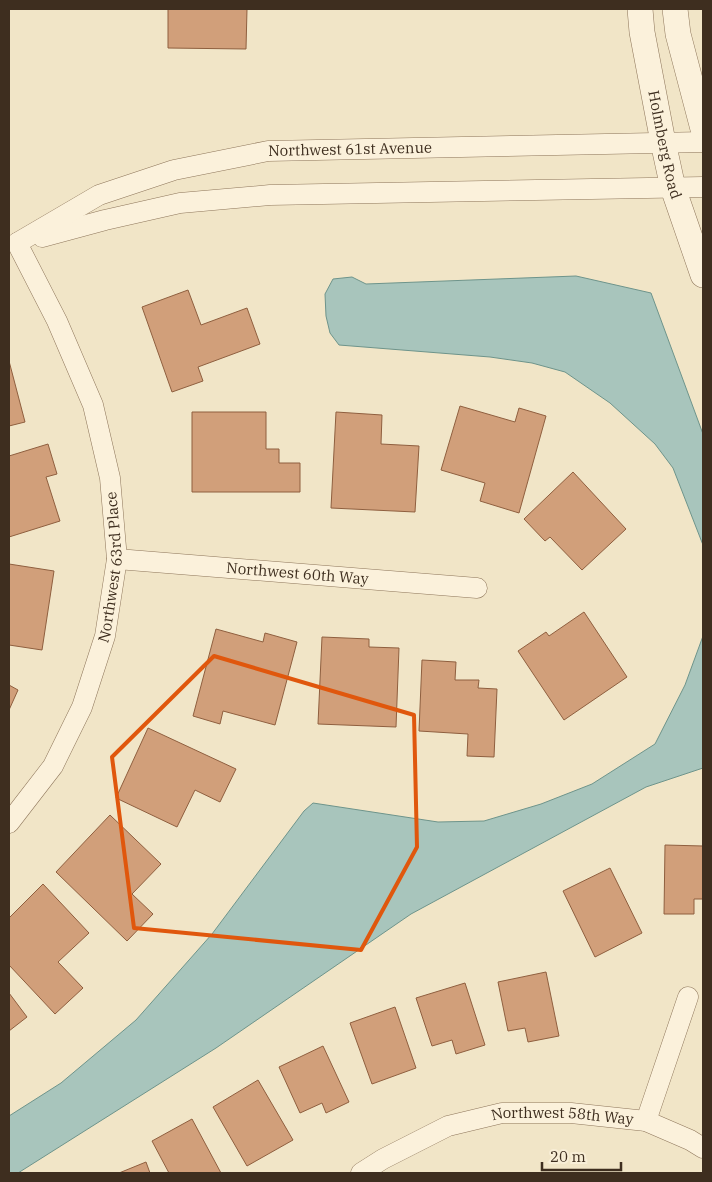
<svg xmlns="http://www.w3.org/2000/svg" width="712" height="1182" font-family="'IBM Plex Serif',serif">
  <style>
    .water { fill: #a8c5bc; stroke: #6e948b }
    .building { fill: #d19f7a; stroke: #8f5f3f }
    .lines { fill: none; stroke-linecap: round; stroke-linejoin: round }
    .minor-casing { stroke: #8e765b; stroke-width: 21 }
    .tertiary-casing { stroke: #8e765b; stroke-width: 26 }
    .minor { stroke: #fbf1db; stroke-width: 20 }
    .tertiary { stroke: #fbf1db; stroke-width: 25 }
    .marked { fill: none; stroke: #e0570d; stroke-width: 4; stroke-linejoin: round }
    .labels { text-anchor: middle; stroke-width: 4; stroke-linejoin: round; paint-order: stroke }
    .street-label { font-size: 15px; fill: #3e2e1f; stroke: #f8eed7 }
  </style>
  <rect width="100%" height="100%" fill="#f1e5c7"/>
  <!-- water -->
  <g class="water">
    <path d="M 576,276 L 651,293 L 703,434 L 703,545 L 673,468 L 655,444 L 610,403 L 565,372 L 532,363 L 490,357 L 339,345 L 330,333 L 326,316 L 325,294 L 333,279 L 352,277 L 366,284 Z"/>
    <path d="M 703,636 L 703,768 L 646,787 L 411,914 L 216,1048 L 18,1173 L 9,1173 L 9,1116 L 61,1083 L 136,1020 L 212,934 L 304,811 L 313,803 L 438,822 L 484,821 L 541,804 L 592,784 L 655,744 L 685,685 Z"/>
  </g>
  <!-- building -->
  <g class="building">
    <path d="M 168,9 L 247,9 L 246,49 L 168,48 Z"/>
    <path d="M 188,290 L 201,325 L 247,308 L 260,344 L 198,367 L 203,381 L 172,392 L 142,307 Z"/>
    <path d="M 9,361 L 25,422 L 9,426 Z"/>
    <path d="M 460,406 L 515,422 L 519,408 L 546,416 L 519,513 L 480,501 L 485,483 L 441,470 Z"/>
    <path d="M 192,412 L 266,412 L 266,449 L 279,449 L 279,463 L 300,463 L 300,492 L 192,492 Z"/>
    <path d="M 336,412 L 382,415 L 381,444 L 419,446 L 415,512 L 331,508 Z"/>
    <path d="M 48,444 L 57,474 L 46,477 L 60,521 L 9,537 L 9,456 Z"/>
    <path d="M 573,472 L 626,529 L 582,570 L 550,537 L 545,541 L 524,519 Z"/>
    <path d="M 9,564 L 54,571 L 42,650 L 9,645 Z"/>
    <path d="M 584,612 L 627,677 L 564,720 L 518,651 L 546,632 L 549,636 Z"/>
    <path d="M 216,629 L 263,642 L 265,633 L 297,642 L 275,725 L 223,711 L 220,724 L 193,716 Z"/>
    <path d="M 322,637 L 369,639 L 369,647 L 399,648 L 396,727 L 318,724 Z"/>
    <path d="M 422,660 L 456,662 L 455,680 L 479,680 L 478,688 L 497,689 L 494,757 L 467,756 L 468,734 L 419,731 Z"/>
    <path d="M 9,685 L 18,690 L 9,710 Z"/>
    <path d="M 148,728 L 236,769 L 220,802 L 195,790 L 177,827 L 116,798 Z"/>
    <path d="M 110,815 L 161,864 L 132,894 L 153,914 L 127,941 L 56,872 Z"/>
    <path d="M 665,845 L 703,846 L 703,899 L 694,899 L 694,914 L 664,914 Z"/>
    <path d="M 610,868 L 642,933 L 595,957 L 563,891 Z"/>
    <path d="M 43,884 L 89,933 L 58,962 L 83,988 L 55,1014 L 9,965 L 9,918 Z"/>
    <path d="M 546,972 L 559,1036 L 528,1042 L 525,1028 L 508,1031 L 498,982 Z"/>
    <path d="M 465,983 L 485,1045 L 456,1054 L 452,1040 L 432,1046 L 416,998 Z"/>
    <path d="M 9,993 L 27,1017 L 9,1031 Z"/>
    <path d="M 395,1007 L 416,1068 L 372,1084 L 350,1023 Z"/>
    <path d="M 323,1046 L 349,1102 L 326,1113 L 322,1103 L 300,1113 L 279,1067 Z"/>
    <path d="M 258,1080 L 293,1140 L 247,1166 L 213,1107 Z"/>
    <path d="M 192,1119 L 221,1173 L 169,1173 L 152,1141 Z"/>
    <path d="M 146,1162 L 150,1173 L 119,1173 Z"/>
  </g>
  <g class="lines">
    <!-- minor casing -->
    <g class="minor-casing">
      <g id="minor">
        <path d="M 42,237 L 105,220 L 180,203 L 270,195 L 703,187"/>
        <path id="s1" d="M 17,243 L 99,195 L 174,170 L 268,151 L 703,142"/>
        <path id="s2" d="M 117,559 L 477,588"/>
        <path id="s3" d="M 9,823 L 53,766 L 82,707 L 105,636 L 117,559 L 110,478 L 93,405 L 57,321 L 17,243"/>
        <path d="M 646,1121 L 688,997"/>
        <path id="s4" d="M 361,1173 L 383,1159 L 448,1126 L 502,1113 L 571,1113 L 646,1121 L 690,1140 L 703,1148"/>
      </g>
    </g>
    <!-- tertiary casing -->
    <g class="tertiary-casing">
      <g id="tertiary">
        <path id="s5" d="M 640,9 L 642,32 L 663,142 L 673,188 L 703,275"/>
        <path d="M 675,9 L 678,34 L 703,129"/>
      </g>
    </g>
    <!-- minor -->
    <use href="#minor" class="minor"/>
    <!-- tertiary -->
    <use href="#tertiary" class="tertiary"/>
  </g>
  <!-- marked area -->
  <path class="marked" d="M 214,656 L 414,715 L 417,847 L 361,950 L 134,928 L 112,757 Z"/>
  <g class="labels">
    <!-- street labels -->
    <g class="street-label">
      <text dy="5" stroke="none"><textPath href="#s5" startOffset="138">Holmberg Road</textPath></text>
      <text dy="5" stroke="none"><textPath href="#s1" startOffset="352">Northwest 61st Avenue</textPath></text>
      <text dy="5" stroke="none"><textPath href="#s3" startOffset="282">Northwest 63rd Place</textPath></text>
      <text dy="5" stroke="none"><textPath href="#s2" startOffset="181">Northwest 60th Way</textPath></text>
      <text dy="5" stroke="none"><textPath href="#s4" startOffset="215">Northwest 58th Way</textPath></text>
    </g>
  </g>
  <!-- border -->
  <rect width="712" height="1182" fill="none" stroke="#3e2e1f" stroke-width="20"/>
  <!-- scale -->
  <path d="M542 1162v8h79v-8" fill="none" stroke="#3e2e1f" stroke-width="2.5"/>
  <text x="550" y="1162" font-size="15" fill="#3e2e1f" stroke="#f8eed7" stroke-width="4" paint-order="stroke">20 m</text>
</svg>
